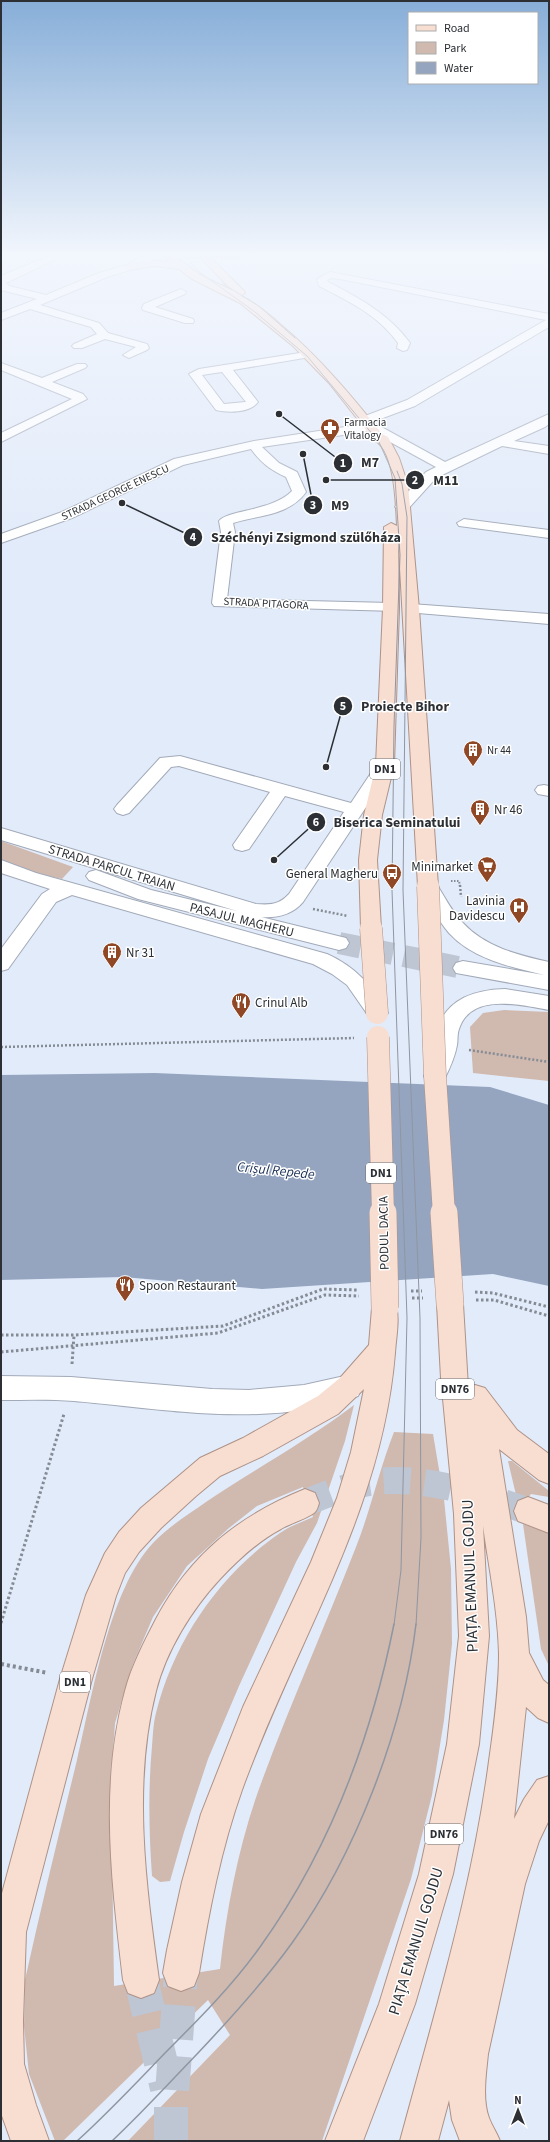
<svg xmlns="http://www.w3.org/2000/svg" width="550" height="2142" font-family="'Source Sans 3',sans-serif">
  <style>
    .green { fill: #d0b9af }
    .water { fill: #95a5c0 }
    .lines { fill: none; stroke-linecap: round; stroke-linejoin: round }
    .minor-tunnel { stroke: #bec6d3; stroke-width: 22; stroke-dasharray: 22 11; stroke-linecap: butt }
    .major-tunnel-far1 { stroke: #bec6d3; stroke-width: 27; stroke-dasharray: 27 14; stroke-linecap: butt }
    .major-tunnel { stroke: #bec6d3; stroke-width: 34; stroke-dasharray: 34 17; stroke-linecap: butt }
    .minor-casing { stroke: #a2aab8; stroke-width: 2 }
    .major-casing { stroke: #ae9287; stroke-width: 2 }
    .path-far3 { stroke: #848b95; stroke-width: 2; stroke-dasharray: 1.5 1.5; stroke-linecap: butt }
    .path-far2 { stroke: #848b95; stroke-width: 2.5; stroke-dasharray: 2 2; stroke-linecap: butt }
    .path-far1 { stroke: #848b95; stroke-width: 3; stroke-dasharray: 2.5 2.5; stroke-linecap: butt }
    .path { stroke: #848b95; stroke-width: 4; stroke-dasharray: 3 3; stroke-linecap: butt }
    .minor { fill: #fff; fill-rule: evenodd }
    .major { fill: #f8ddd1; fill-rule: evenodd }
    .tram-far1 { stroke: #8f96a1; stroke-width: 1 }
    .tram { stroke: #8f96a1; stroke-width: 1.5 }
    .major-bridge-far1-casing { stroke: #ae9287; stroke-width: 23; stroke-linecap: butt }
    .major-bridge-casing { stroke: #ae9287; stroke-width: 28; stroke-linecap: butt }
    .major-bridge-far1 { stroke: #f8ddd1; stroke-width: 22 }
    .major-bridge { stroke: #f8ddd1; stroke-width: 27 }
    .labels { text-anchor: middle; stroke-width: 3; stroke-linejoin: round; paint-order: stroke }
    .far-poi-label { font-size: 11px; fill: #2c3035; stroke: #fff; text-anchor: start }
    .far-street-label { font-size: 11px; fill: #2c3035; stroke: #fff }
    .shield { fill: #fff; stroke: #6b6e72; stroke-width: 1 }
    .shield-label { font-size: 12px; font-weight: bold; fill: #2c3035 }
    .poi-label { font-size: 13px; fill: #2c3035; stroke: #fff; text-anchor: start }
    .street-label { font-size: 13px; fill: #2c3035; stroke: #fff }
    .water-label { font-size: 14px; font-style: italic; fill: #1b3156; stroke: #fff }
    .near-street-label { font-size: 16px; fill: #2c3035; stroke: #fff }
    .leader { fill: none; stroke: #2c3035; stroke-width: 1.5 }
    .callout-dot { fill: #2c3035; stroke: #fff; stroke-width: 1.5 }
    .mark-label { font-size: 12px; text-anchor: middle; font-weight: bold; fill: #fff }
    .callout-label { font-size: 14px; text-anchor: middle; font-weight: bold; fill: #2c3035; stroke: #fff; stroke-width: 3; stroke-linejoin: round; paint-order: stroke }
  </style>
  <rect width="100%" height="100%" fill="#e2ebfa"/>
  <!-- green -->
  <g class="green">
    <path d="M 1,841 L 73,867 L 62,879 L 1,866 Z"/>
    <path d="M 504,1010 L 549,1012 L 549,1081 L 473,1073 L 470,1027 L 483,1013 Z"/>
    <path d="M 354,1405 L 345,1441 L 317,1523 L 296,1562 L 239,1686 L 208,1759 L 184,1832 L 170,1881 L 160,1882 L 152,1876 C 149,1833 148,1790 152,1746 C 153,1736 153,1724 156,1713 C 174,1641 219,1575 280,1533 C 290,1526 302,1522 313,1517 L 303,1487 L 257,1506 L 229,1528 L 187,1566 L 153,1617 L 133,1664 L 115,1723 L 111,1780 L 114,1986 L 220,1969 C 227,1904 240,1839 263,1778 C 292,1700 326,1624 356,1547 C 371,1509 379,1470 394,1432 L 433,1434 L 444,1499 L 451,1569 L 452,1644 L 444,1720 L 432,1795 L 411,1879 L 322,2141 L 128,2141 L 230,2035 L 208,2000 L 63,2141 L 55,2141 L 29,2074 L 24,2026 L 25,1980 C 41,1907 59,1834 77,1760 C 92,1697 109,1590 153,1543 C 168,1527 189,1514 206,1502 C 255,1469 307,1441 354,1405 Z"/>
    <path d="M 508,1461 L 512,1461 L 549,1491 L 549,1497 L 531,1494 L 524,1503 L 521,1516 Z"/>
    <path d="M 523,1524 L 549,1533 L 549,1666 L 541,1649 Z"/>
  </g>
  <!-- water -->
  <path class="water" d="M 155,1073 L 490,1087 L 549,1105 L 549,1286 L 493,1274 L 262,1289 L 123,1277 L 1,1280 L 1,1075 Z"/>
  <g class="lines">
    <!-- minor-tunnel -->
    <path class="minor-tunnel" d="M 339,943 L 463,968"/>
    <!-- major-tunnel-far1 -->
    <path class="major-tunnel-far1" d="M 305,1503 C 327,1494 349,1485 372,1482 C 426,1475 478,1494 528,1511"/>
    <!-- major-tunnel -->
    <g class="major-tunnel">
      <path d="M 141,1980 L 167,2088"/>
      <path d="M 171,2141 L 171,2106 L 181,1973"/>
    </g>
    <!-- minor casing -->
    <g class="minor-casing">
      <g id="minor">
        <path d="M 56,253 L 66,254 L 6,283 L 9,286 L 46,295 L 99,273 L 127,265 L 143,257 L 159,253 L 207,254 L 202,257 L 166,257 L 149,261 L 133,269 L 107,277 L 40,305 L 99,323 L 108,333 L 147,344 L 149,348 L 147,350 L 129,358 L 123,355 L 136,347 L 105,339 L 82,348 L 74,348 L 72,346 L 74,344 L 97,334 L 91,327 L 30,309 L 1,320 L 1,313 L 37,299 L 1,290 L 1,276 Z"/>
        <path d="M 330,272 L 549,314 L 549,327 L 415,406 L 375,421 L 376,424 L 445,462 L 549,414 L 549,424 L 545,427 L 514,441 L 549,446 L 549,454 L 502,446 L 436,478 L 407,510 L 402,511 L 395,507 L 397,504 L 426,472 L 436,467 L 370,431 L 262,447 L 279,463 L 297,472 L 306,492 C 289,516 258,515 233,523 L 235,532 L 227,599 L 391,603 L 396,605 L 399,608 L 396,611 L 214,606 L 212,603 L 221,532 L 219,521 C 227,510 273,511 292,491 L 286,477 C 271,470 261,463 251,449 L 183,465 L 72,518 L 1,543 L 1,534 L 62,512 L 174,459 L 254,441 L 364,424 L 363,419 L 365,416 L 407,400 L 546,320 L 340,279 L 331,278 L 327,280 L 328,282 C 359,298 389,314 410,343 L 407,350 L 403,351 L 397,348 L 398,343 C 379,316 349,301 319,286 L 317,279 Z"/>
        <path d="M 181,289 L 186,292 L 185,294 L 155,307 L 193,319 L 194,321 L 193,323 L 185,323 L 143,310 L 142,308 L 144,304 Z"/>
        <path d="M 306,352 L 310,353 L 312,355 L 310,357 L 233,370 L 258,402 C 250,413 228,413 216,410 L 189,374 L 199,369 ZM 222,372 L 246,402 L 245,402 L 224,404 L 202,375 Z"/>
        <path d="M 1,363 L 42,378 L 77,364 L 85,364 L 87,366 L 85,368 L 52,382 L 83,394 L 87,399 L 1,442 L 1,433 L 72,399 L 1,370 Z"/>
        <path d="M 464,519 L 549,530 L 549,538 L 459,526 L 457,523 Z"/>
        <path d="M 411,604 L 549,614 L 549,624 L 406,612 L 403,609 L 406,606 Z"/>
        <path d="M 180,756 L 351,803 L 379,761 L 385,760 L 391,761 L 394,765 L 303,902 C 292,915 277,918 261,917 L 346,938 L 349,943 L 346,948 L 339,950 L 138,899 L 89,880 L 86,876 L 89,872 L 96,870 L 151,890 L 237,911 L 1,840 L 1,828 L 256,904 C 270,905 279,905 289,894 L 344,812 L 285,796 L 249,849 L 242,851 L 235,849 L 233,845 L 270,792 L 179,766 L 171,767 L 129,813 L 123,815 L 117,813 L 114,809 L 117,805 L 160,758 Z"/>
        <path d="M 544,785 L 549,786 L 549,796 L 538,794 L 535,790 L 538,786 Z"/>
        <path d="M 1,860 L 36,873 L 327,954 C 356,967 372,986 388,1013 L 384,1018 L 377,1021 L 370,1018 L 347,985 L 332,974 L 313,964 L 72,895 L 56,902 L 8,969 L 1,971 L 1,949 L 42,894 L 50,889 L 1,873 Z"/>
        <path d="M 428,880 L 435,882 C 444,895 451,911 463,923 C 485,947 518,955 549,962 L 549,990 L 456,973 L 453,968 L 456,963 L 463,961 L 544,975 C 510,967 473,959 449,933 C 437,919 428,901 418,886 L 421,882 Z"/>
        <path d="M 505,989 L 549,996 L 549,1010 C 520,1005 471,992 459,1029 C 457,1034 458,1040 457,1045 C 455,1057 449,1070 443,1082 L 435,1084 L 427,1082 L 424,1076 C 428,1066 434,1056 436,1045 C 437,1039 436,1034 437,1029 C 448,998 475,990 505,989 Z"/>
        <path d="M 349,1375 L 358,1378 L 362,1387 L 358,1396 C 268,1429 166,1409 74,1401 C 50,1399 25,1400 1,1400 L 1,1376 L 71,1377 L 212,1389 L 249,1390 L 304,1385 Z"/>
      </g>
    </g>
    <!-- major casing -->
    <g class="major-casing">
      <g id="major">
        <path d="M 160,253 L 171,253 L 200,275 L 233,291 L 196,253 L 268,253 L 263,256 L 210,257 L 244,291 L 245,293 L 241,296 C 256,303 269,314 281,325 C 319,357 351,395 382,434 L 388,437 L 399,458 L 408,485 L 419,609 L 438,886 L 435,890 L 428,892 L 421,890 L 418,886 L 398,533 L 399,608 L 394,765 L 382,815 L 377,860 L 381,928 L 378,933 L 371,935 L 364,933 L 361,928 L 359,860 L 364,815 L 376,765 L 383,608 L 384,527 L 391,523 L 397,526 C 396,505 395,450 374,440 L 329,383 L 293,346 L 240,303 L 192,279 L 179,269 L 154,266 L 130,270 L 125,267 C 133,259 159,261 170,262 Z"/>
        <path d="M 450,1293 L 459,1296 L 463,1304 L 468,1387 L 475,1385 L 485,1388 L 517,1430 L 549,1454 L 549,1484 L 539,1480 L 499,1449 L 526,1617 L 529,1653 L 543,1680 L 549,1685 L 549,1723 L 538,1718 L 526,1707 L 514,1819 L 524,1799 L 537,1780 L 549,1776 L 549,1820 L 539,1841 L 525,1884 L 488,2054 C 486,2074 482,2099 489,2118 C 492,2126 497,2133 500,2141 L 460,2141 L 452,2120 L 449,2100 L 438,2141 L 400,2141 C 434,2015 472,1890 489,1761 C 494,1726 499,1689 499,1654 C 498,1611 489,1568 483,1526 L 489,1636 L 479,1744 L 453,1874 L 415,2004 L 363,2141 L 325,2141 L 379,2004 L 419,1874 L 447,1744 L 459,1636 L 454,1514 L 441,1378 L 437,1304 L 441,1296 Z"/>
        <path d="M 385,1297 L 394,1300 C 401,1315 396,1336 395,1353 C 382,1514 295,1642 242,1790 C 221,1849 209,1911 199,1973 L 194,1986 L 181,1991 L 168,1986 L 163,1973 L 167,1950 L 182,1882 L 201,1814 L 243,1707 L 311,1562 L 337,1498 L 351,1452 L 364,1389 L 338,1414 L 263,1456 L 220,1476 L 196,1496 L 161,1528 L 139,1552 L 125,1573 L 116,1596 L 92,1679 L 26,1932 L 23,2021 L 24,2064 L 36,2105 L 49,2141 L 11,2141 L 1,2113 L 1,1897 L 60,1679 L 86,1595 L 105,1553 L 119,1532 L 141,1508 L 200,1458 L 243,1438 L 318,1396 L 340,1378 L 369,1345 L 372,1308 L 376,1300 Z"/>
        <path d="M 305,1489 L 315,1493 L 319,1503 C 318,1506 317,1511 314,1513 C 304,1520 291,1523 281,1529 C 258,1541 238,1560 220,1579 C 192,1609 166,1651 156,1691 C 132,1785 146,1886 159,1980 L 154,1993 L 141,1998 L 128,1993 L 123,1980 C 112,1885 99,1785 125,1691 C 131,1667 144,1642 156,1619 C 190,1555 238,1516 305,1489 Z"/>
        <path d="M 528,1497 L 549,1505 L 549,1533 L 518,1521 L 514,1511 L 518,1501 Z"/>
      </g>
    </g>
    <!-- path-far3 -->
    <path class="path-far3" d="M 451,881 L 459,881 L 460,886"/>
    <!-- path-far2 -->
    <g class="path-far2">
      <path d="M 460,885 L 461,897"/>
      <path d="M 478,899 L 479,906"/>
      <path d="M 313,909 L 348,916"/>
      <path d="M 1,1047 L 354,1038"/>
      <path d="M 469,1050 L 549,1062"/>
    </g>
    <!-- path-far1 -->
    <g class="path-far1">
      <path d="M 411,1291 L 422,1291"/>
      <path d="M 475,1292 L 493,1293 L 549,1307"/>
      <path d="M 412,1298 L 423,1298"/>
      <path d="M 476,1300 L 494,1300 L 549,1316"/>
      <path d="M 1,1335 L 74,1335 L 223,1326 L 323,1289 L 358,1290"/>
      <path d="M 1,1352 L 218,1333 L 325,1295 L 359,1296"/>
      <path d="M 72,1364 L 74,1335"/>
      <path d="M 1,1623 L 64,1414"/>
    </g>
    <!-- path -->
    <path class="path" d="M 1,1664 L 48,1673"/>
    <!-- minor -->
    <use href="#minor" class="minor"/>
    <!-- major -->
    <use href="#major" class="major"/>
    <!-- tram-far1 -->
    <g class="tram-far1">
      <path d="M 182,253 L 198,271 L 255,312 L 307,356 L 379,442 L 395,478 L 400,555 L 394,726 L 392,890 L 407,1318 L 401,1570 L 394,1625"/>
      <path d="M 222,283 L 260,307 L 295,338"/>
      <path d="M 397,471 L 402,484 L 407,517 L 403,890 L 420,1318 L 421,1538 L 416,1625"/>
    </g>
    <!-- tram -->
    <g class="tram">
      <path d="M 77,2141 C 108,2113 136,2083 165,2053 C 199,2019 233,1985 260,1947 C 329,1851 371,1739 394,1624"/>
      <path d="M 112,2141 C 142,2113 170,2082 198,2053 C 231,2018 264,1982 292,1943 C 355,1855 403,1732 416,1624"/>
    </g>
    <!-- major-bridge-far1 casing -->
    <g class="major-bridge-far1-casing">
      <g id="major-bridge-far1">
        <path d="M 428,886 L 435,1076 L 444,1214"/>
        <path d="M 371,928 L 377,1013"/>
        <path d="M 378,1037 L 383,1214"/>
      </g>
    </g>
    <!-- major-bridge casing -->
    <g class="major-bridge-casing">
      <g id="major-bridge">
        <path d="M 383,1213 L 385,1308"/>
        <path d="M 444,1213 L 450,1304"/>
      </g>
    </g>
    <!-- major-bridge-far1 -->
    <use href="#major-bridge-far1" class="major-bridge-far1"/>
    <!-- major-bridge -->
    <use href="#major-bridge" class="major-bridge"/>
  </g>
  <!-- sky -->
  <linearGradient id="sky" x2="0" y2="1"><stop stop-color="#87aed8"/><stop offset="0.46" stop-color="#f2f6fd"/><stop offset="1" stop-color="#f2f6fd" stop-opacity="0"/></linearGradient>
  <rect width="550" height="553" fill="url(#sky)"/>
  <!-- icons -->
  <defs>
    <g id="pharmacy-pin" transform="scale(1)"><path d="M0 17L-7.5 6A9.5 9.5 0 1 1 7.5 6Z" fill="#8f4725" stroke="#fff"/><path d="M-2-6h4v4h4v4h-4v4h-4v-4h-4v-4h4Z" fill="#fff"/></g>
    <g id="building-pin" transform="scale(1)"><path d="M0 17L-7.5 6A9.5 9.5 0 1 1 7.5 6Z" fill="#8f4725" stroke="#fff"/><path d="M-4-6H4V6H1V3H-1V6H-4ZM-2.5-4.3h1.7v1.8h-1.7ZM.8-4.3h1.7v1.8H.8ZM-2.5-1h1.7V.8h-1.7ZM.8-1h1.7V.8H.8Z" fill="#fff"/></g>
    <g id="supermarket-pin" transform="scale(1)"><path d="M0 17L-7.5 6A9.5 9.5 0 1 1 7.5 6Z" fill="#8f4725" stroke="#fff"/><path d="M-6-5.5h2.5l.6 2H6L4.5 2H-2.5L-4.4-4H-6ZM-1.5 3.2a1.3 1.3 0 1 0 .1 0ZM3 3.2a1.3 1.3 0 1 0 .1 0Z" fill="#fff"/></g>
    <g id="bus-pin" transform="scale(1)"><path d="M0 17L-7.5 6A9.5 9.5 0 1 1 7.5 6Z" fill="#8f4725" stroke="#fff"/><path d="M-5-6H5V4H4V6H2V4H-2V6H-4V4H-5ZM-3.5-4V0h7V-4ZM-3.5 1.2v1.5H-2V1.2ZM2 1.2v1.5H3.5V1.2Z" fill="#fff"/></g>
    <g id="hospital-pin" transform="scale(1)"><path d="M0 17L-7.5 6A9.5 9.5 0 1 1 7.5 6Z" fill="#8f4725" stroke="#fff"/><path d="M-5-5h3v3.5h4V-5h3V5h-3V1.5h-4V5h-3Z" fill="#fff"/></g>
    <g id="restaurant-pin" transform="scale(1)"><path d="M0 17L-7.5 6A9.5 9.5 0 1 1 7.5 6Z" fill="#8f4725" stroke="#fff"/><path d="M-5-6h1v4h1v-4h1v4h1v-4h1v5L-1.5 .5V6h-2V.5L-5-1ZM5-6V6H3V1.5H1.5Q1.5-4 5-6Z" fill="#fff"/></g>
  </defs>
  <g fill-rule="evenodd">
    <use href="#pharmacy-pin" x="330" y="428"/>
    <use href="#building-pin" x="473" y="750"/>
    <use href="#building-pin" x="480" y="809"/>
    <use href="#supermarket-pin" x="487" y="866"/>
    <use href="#bus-pin" x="392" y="873"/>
    <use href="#hospital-pin" x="519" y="907"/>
    <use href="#building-pin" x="112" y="952"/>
    <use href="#restaurant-pin" x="241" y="1002"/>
    <use href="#restaurant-pin" x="125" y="1285"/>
  </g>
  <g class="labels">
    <!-- far-poi labels -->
    <g class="far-poi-label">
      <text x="344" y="426">Farmacia<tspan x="344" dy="13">Vitalogy</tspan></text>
      <text x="487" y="754">Nr 44</text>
    </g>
    <!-- far-street labels -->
    <g class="far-street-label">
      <text transform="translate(115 492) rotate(-25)" y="4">STRADA GEORGE ENESCU</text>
      <text transform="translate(266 603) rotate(3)" y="4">STRADA PITAGORA</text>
    </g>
    <!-- shield labels -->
    <g class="shield">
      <rect x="370" y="759" width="30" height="20" rx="3"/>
      <rect x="366" y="1163" width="30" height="20" rx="3"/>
      <rect x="436" y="1379" width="38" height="20" rx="3"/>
      <rect x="60" y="1672" width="30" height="20" rx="3"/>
      <rect x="425" y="1824" width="38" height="20" rx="3"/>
    </g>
    <g class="shield-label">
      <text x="385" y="773">DN1</text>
      <text x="381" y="1177">DN1</text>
      <text x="455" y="1393">DN76</text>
      <text x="75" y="1686">DN1</text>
      <text x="444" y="1838">DN76</text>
    </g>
    <!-- poi labels -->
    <g class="poi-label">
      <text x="494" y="814">Nr 46</text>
      <text x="473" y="871" text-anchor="end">Minimarket</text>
      <text x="378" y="878" text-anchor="end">General Magheru</text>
      <text x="505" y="905" text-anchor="end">Lavinia<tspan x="505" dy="15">Davidescu</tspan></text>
      <text x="126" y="957">Nr 31</text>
      <text x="255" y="1007">Crinul Alb</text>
      <text x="139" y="1290">Spoon Restaurant</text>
    </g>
    <!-- street labels -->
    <g class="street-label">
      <text transform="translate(112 867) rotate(17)" y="5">STRADA PARCUL TRAIAN</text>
      <text transform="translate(242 919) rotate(14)" y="5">PASAJUL MAGHERU</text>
      <text transform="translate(383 1233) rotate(-91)" y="5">PODUL DACIA</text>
    </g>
    <!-- water labels -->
    <g class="water-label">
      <text transform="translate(276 1170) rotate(6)" y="5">Crișul Repede</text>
    </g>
    <!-- near-street labels -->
    <g class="near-street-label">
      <text transform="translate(469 1576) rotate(-92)" y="6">PIAȚA EMANUIL GOJDU</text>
      <text transform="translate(415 1941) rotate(-73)" y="6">PIAȚA EMANUIL GOJDU</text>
    </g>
  </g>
  <!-- callouts -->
  <path class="leader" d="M279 414L343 463M326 480L415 480M303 454L313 505M122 503L193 537M326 767L343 706M274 860L316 822"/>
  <g class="callout-dot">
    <circle cx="279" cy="414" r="4"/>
    <circle cx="326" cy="480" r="4"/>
    <circle cx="303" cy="454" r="4"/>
    <circle cx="122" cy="503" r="4"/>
    <circle cx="326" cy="767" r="4"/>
    <circle cx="274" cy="860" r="4"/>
    <circle cx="343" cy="463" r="10"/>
    <circle cx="415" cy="480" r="10"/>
    <circle cx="313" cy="505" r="10"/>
    <circle cx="193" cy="537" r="10"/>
    <circle cx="343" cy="706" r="10"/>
    <circle cx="316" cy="822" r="10"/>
  </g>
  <g class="mark-label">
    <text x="343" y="467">1</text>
    <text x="415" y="484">2</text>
    <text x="313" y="509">3</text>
    <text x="193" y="541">4</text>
    <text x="343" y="710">5</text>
    <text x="316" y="826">6</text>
  </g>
  <g class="callout-label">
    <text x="370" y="467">M7</text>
    <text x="446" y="485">M11</text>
    <text x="340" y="510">M9</text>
    <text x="306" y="542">Széchényi Zsigmond szülőháza</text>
    <text x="405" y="711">Proiecte Bihor</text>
    <text x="397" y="827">Biserica Seminatului</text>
  </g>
  <!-- border -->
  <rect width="550" height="2142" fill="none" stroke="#2c3035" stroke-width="4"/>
  <!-- legend -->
  <rect x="408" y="12" width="130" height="72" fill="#ffffff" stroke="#abacae"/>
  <rect x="416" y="25" width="20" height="6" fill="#f8ddd1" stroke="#abacae"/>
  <text x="444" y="32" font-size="12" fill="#2c3035">Road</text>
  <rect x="416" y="42" width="20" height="12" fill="#d0b9af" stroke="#abacae"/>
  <text x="444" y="52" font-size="12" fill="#2c3035">Park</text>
  <rect x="416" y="62" width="20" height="12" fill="#95a5c0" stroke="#abacae"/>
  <text x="444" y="72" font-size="12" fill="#2c3035">Water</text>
  <!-- north arrow -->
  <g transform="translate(518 2110)" stroke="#ffffff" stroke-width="3" paint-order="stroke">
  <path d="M0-3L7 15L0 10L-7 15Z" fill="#2c3035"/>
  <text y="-6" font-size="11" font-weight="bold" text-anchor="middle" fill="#2c3035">N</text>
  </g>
</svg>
